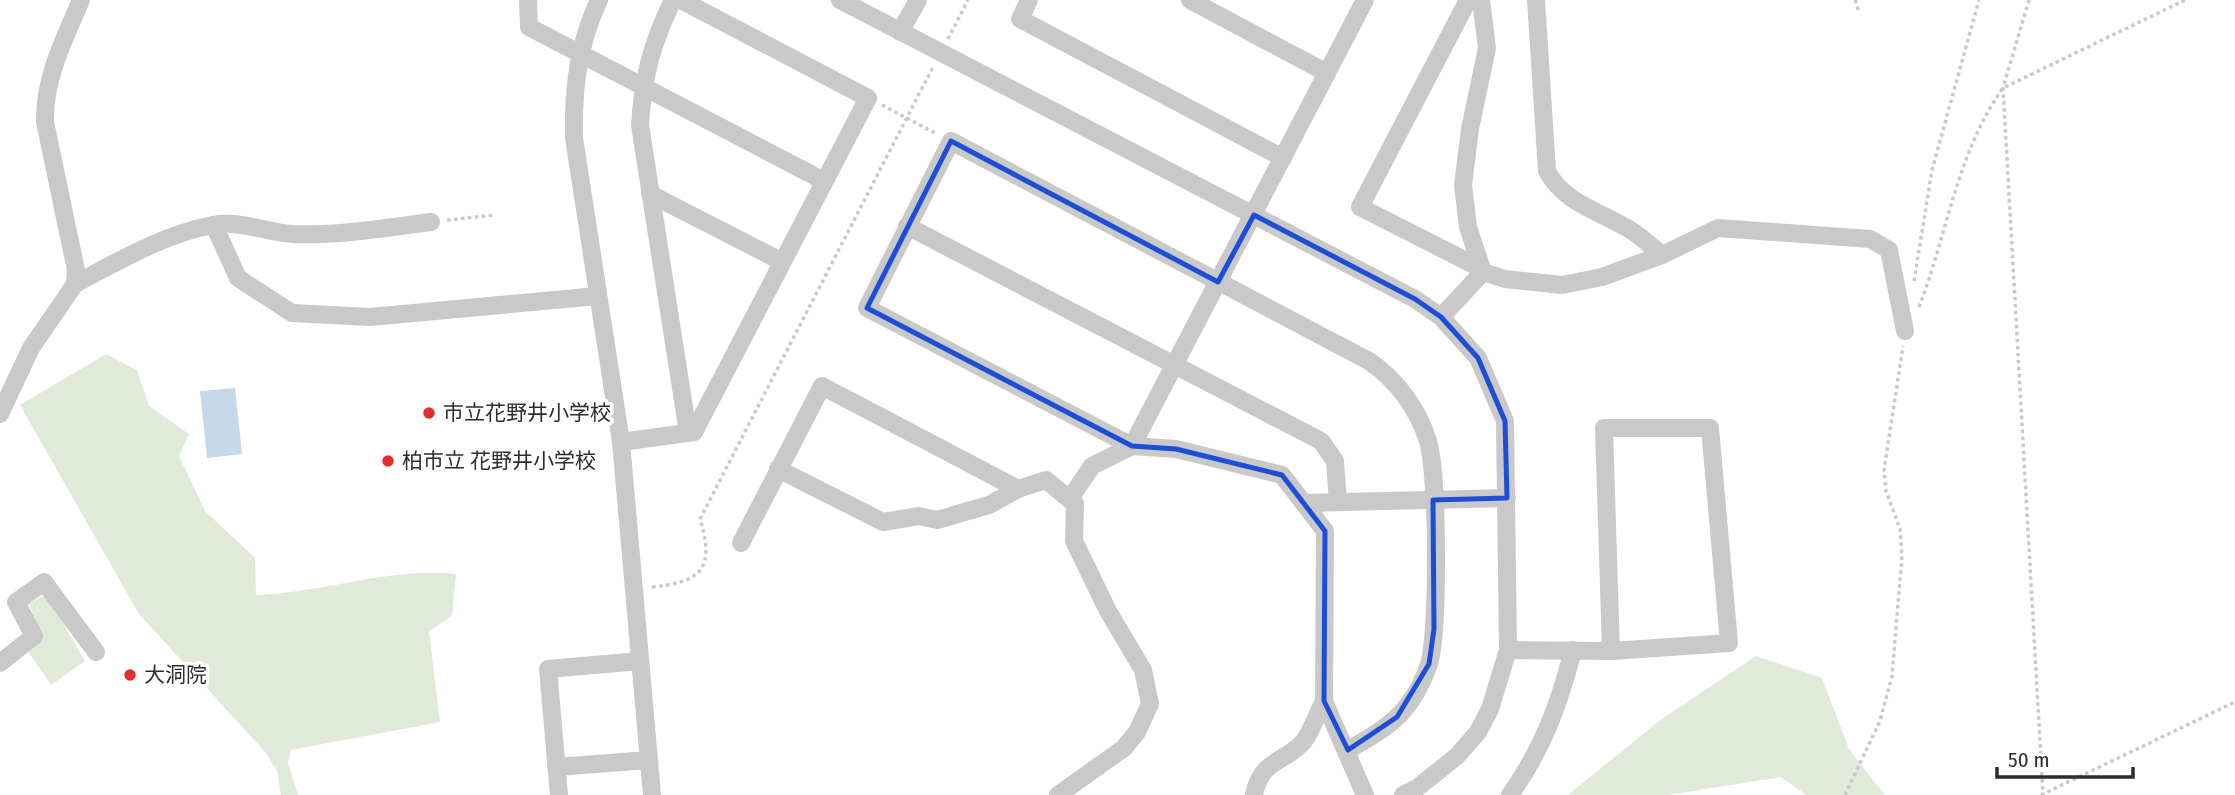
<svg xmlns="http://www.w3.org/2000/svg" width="2235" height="795" font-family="'Fira Sans Condensed','Noto Sans JP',sans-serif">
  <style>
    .green { fill: #e1ead9 }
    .water { fill: #c5d9ea }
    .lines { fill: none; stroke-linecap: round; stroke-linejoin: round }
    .path { stroke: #c9c9c9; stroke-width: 3.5; stroke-dasharray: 3.5 3.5; stroke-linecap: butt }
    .minor { stroke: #c9c9c9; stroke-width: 18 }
    .marked { fill: none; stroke: #1d4ed8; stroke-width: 5; stroke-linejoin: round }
    .poi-dot { fill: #e32e2e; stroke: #fff; stroke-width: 2.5 }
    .labels { text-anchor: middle; stroke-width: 7; stroke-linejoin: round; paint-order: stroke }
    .poi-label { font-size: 21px; fill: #2c2c2c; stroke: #fff; text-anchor: start }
  </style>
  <rect width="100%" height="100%" fill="#fff"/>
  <!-- green -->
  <g class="green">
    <path d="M 106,354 L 137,370 L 149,406 L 189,434 L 179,456 L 205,511 L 255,558 L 256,595 C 323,593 389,567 456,574 L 452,616 L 429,631 L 440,722 L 291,750 L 288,763 L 298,795 L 281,795 L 277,771 L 266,753 L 139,614 L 20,405 Z"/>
    <path d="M 46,594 L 85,661 L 51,685 L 27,650 L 42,637 L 29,604 Z"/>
    <path d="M 1756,656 L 1822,678 L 1849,749 L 1885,795 L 1806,795 L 1781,777 L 1668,795 L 1568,795 L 1659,721 Z"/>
  </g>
  <!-- water -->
  <path class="water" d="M 235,388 L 242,454 L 207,458 L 200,391 Z"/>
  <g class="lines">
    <!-- path -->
    <g class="path">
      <path d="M 1855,0 L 1859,12"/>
      <path d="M 2029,0 L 2003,88 L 2043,795"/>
      <path d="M 948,39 L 968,0"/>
      <path d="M 882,105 L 937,134"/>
      <path d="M 447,220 L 495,215"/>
      <path d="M 1914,281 L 1932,170 L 1979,0"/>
      <path d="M 1919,307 C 1947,235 1957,152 2003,88 L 2185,0"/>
      <path d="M 652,587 C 700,582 716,570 700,519 L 933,67"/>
      <path d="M 1845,795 L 1880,721 L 1892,676 L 1902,556 L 1900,529 L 1886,491 L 1884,470 L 1903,346"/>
      <path d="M 2041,795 L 2235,702"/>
    </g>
    <!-- minor -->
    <g class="minor">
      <path d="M 528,0 L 529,27 L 824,181"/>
      <path d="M 599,0 C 578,45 573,88 574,138 L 621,442 L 652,795"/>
      <path d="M 673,0 C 652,43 643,76 640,125 L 688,433"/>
      <path d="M 840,0 L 1415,299 L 1441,317 L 1478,358 L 1505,421 L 1508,650 L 1490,709 L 1478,732 L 1457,756 L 1417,788 L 1403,795"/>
      <path d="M 1029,0 L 1020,19 L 1283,158"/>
      <path d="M 1190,0 L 1327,73"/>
      <path d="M 1468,0 L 1360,207 L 1482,269"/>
      <path d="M 1481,0 L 1487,48 L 1470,129 L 1463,185 L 1468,227 L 1483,272"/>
      <path d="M 1536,0 L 1547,171 C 1564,204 1603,212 1632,231 C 1643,238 1652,247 1662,255"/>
      <path d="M 900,32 L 918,0"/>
      <path d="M 650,194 L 781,261"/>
      <path d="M 214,225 L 238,278 L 292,313 L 370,317 L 598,296"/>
      <path d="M 907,226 L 1321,441 L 1335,461 L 1338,502"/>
      <path d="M 1483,272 L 1505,279 L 1562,285 L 1602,277 L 1662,255 L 1718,228 L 1870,239 L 1889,250 L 1905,331"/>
      <path d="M 75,284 C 119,261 164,234 213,225 C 240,220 265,232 292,234 C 339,236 384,228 431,222"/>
      <path d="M 1441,317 L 1483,272"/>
      <path d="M 0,414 L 31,348 L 75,284 L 76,270 L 45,122 C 44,78 64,40 81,0"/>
      <path d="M 1604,428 L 1710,428 L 1729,643 L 1611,651 Z"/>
      <path d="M 621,442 L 694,432 L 868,98 L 681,0"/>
      <path d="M 778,469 L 883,522 L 919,516 L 937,520 L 989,505 L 1018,489 L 1046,480 L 1075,504 L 1074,541 L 1108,611 L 1143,670 L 1150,704 L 1137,732 L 1124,748 L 1058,795"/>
      <path d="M 1071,497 L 1092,466 L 1132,446 L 1365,0"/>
      <path d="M 1304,503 L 1507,498"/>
      <path d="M 741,543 L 822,386 L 1018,489"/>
      <path d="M 1508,650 L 1611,651"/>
      <path d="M 0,663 L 34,636 L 16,602 L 44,582 L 96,652"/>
      <path d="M 1348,750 C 1371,737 1394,725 1410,702 C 1417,692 1425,676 1429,664 C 1439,630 1438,475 1428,441 C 1418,409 1397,380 1369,361 L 951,141 L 867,308 L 1132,446 L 1176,449 L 1282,475 L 1325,531 L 1324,701 L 1365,795"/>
      <path d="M 556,767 L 649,760"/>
      <path d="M 559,795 L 548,669 L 640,661"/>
      <path d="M 1254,795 C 1261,758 1286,763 1304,741 C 1312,730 1317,714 1324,701"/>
      <path d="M 1510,795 C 1543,748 1559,705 1573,650"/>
    </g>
  </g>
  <!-- marked area -->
  <path class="marked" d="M 951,141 L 1218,282 L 1254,215 L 1415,299 L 1441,317 L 1478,358 L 1505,421 L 1507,498 L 1433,500 L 1434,629 L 1429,664 L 1397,717 L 1348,750 L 1324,701 L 1325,531 L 1282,475 L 1176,449 L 1132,446 L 867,308 Z"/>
  <!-- markers -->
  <g class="poi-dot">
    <circle cx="429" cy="413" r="7"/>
    <circle cx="388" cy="461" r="7"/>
    <circle cx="130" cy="675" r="7"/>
  </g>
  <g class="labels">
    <!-- poi labels -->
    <g class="poi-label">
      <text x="443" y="420">市立花野井小学校</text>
      <text x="402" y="468">柏市立 花野井小学校</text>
      <text x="144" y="682">大洞院</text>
    </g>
  </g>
  <!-- scale -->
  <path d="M1997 767v10h136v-10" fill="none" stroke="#2c2c2c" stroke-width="3.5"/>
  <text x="2008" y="767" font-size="21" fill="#2c2c2c" stroke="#ffffff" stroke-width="5" paint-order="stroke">50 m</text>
</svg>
